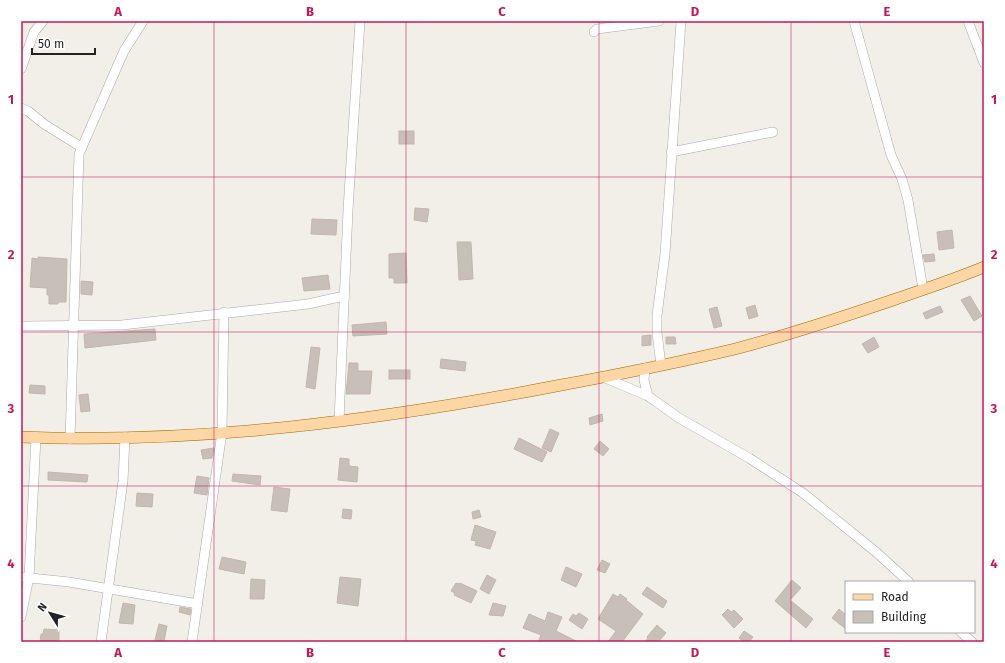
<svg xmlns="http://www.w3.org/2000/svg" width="1005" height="663" font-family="'Fira Sans',sans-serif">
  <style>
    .building { fill: #c7bfb8; stroke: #c4b6ab }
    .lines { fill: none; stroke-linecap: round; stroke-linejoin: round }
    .minor-casing { stroke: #a9a9a9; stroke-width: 10 }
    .major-casing { stroke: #a06b00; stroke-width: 12 }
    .minor { stroke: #fff; stroke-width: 9 }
    .major { stroke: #fcd6a4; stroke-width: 11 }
    .grid { fill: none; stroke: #c2185b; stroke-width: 1; stroke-opacity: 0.55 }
    .neatline { fill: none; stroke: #c2185b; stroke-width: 1.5 }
    .grid-label { font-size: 13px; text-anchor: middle; font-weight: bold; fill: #c2185b }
  </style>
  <rect width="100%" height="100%" fill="#f2efe9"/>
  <!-- building -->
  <g class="building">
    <rect x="399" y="131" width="15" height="13"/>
    <path d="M 415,208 L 429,209 L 427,222 L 414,220 Z"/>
    <path d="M 312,219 L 337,220 L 336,235 L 311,234 Z"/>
    <path d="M 952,230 L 954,248 L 939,250 L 937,232 Z"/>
    <path d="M 457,242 L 471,242 L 473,279 L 459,280 Z"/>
    <path d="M 406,253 L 407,283 L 394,283 L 394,278 L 389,278 L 389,254 Z"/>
    <path d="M 934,254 L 935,261 L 925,262 L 923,255 Z"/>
    <path d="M 38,257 L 67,259 L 66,302 L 58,302 L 58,304 L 49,304 L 49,295 L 47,295 L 47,288 L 30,287 L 32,258 L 38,259 Z"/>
    <path d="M 328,275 L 330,289 L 304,291 L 302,278 Z"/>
    <path d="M 81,281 L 93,282 L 92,295 L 81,294 Z"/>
    <path d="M 970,296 L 982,316 L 974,321 L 961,300 Z"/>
    <path d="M 755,305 L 758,316 L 749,319 L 746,308 Z"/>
    <path d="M 940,306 L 943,312 L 926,319 L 923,313 Z"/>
    <path d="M 717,307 L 722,326 L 714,328 L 709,309 Z"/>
    <path d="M 386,322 L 387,334 L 353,336 L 352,325 Z"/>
    <path d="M 155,329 L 156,340 L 85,348 L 84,334 Z"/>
    <path d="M 651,335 L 651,345 L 642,346 L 642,336 Z"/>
    <path d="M 666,337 L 675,337 L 676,344 L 666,344 Z"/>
    <path d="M 874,337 L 879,347 L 868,353 L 862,344 Z"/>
    <path d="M 311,347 L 320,348 L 315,389 L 306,387 Z"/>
    <path d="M 441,359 L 466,362 L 465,371 L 440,368 Z"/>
    <path d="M 349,363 L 358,363 L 358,371 L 372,371 L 370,394 L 346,394 Z"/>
    <rect x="389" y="370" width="21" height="9"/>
    <path d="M 30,385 L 45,386 L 45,394 L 29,393 Z"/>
    <path d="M 88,394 L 90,411 L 81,412 L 79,395 Z"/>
    <path d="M 602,414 L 603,421 L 590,425 L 589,418 Z"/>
    <path d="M 550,429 L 559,433 L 551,452 L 542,448 Z"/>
    <path d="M 519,438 L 547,452 L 542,462 L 514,449 Z"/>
    <path d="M 600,441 L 609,449 L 603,456 L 594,449 Z"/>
    <path d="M 214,448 L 212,458 L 203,459 L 201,450 Z"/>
    <path d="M 340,458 L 349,459 L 349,466 L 358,467 L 357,482 L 338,480 Z"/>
    <path d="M 48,472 L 88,475 L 87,482 L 48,480 Z"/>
    <path d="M 233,474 L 261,476 L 260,485 L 232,481 Z"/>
    <path d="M 197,476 L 209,478 L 207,495 L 194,493 Z"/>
    <path d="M 274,487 L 290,489 L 287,512 L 271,510 Z"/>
    <path d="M 137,493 L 153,494 L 152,507 L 136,506 Z"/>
    <path d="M 343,509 L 352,510 L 351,519 L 342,518 Z"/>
    <path d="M 479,510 L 481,517 L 473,519 L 472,512 Z"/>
    <path d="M 475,525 L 496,532 L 490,549 L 475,545 L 476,541 L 471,540 Z"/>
    <path d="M 222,557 L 246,562 L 244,574 L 219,569 Z"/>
    <path d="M 602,560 L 610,564 L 605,573 L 597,570 Z"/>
    <path d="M 566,567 L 582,574 L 576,587 L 561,580 Z"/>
    <path d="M 487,575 L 496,580 L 489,594 L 480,589 Z"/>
    <path d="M 340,577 L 361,579 L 358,606 L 337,603 Z"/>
    <path d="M 251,579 L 265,580 L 264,599 L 250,599 Z"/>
    <path d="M 792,580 L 801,588 L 790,600 L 813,619 L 806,628 L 775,601 Z"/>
    <path d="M 456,583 L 459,584 L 460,583 L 477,591 L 471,603 L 454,595 L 455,593 L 451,591 Z"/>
    <path d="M 647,587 L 667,601 L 663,608 L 642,594 Z"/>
    <path d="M 613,594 L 618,597 L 620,594 L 627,599 L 626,600 L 643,614 L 622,642 L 608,642 L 616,631 L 598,619 Z"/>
    <path d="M 123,603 L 135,605 L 133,624 L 119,623 Z"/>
    <path d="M 493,603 L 506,606 L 503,616 L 489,615 Z"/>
    <path d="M 180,607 L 191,609 L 190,615 L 179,612 Z"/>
    <path d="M 728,609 L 731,612 L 734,610 L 743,619 L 734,628 L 722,615 Z"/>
    <path d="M 839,609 L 846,615 L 846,629 L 832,618 Z"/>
    <path d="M 548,612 L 562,617 L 556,631 L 578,642 L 545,642 L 539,640 L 541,635 L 523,628 L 529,614 L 545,621 Z"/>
    <path d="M 579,613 L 588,619 L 582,629 L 569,620 L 573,614 L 576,616 Z"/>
    <path d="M 159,624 L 167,626 L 164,641 L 155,640 Z"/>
    <path d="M 657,625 L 666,633 L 658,642 L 645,642 L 648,638 L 647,637 Z"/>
    <path d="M 44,629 L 59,630 L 59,642 L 40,642 L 41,634 L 43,634 Z"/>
    <path d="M 744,631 L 753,637 L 749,642 L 744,642 L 739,638 Z"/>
  </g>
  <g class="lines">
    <!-- minor casing -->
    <g class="minor-casing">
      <g id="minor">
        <path d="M 854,21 L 891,155 L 902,179 L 908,200 L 923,289"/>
        <path d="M 968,21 L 984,63"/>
        <path d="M 594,32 L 597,29 L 659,21"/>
        <path d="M 21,69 L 34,32 L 43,21"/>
        <path d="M 21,108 L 28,111 L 44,124 L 81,147"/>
        <path d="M 671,152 L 773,132"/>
        <path d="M 25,326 L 122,325 L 308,304 L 344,296"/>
        <path d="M 661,365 L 657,333 L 657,315 L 665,254 L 681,21"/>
        <path d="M 645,368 L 644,380 L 648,396"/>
        <path d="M 603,377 L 648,396 L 679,418 L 749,458 L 803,493 L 876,552 L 909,582"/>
        <path d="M 339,421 L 348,210 L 360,21"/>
        <path d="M 70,439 L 79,154 L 124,51 L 143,21"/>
        <path d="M 21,577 L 69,582 L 198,604"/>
        <path d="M 21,617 L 29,577 L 36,438"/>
        <path d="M 961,632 L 972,642"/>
        <path d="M 101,642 L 123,481 L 125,437"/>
        <path d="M 192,642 L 222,432 L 224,312"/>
      </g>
    </g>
    <!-- major casing -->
    <g class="major-casing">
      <path id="major" d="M 21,437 C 200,444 381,420 556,386 C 616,375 676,363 735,349 C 789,335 843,317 896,299 C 925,289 955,279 984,267"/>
    </g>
    <!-- minor -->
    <use href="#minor" class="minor"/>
    <!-- major -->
    <use href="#major" class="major"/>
  </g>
  <!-- grid -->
  <path class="grid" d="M 214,21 L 214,642M 406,21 L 406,642M 599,21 L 599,642M 791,21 L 791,642M 21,177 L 984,177M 21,332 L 984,332M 21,486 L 984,486"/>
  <!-- border -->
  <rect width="1005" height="663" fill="none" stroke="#ffffff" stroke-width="44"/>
  <!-- legend -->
  <rect x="845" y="581" width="130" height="52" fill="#ffffff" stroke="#a7a7a7"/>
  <rect x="853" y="594" width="20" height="6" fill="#fcd6a4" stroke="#a7a7a7"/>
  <text x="881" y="601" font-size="12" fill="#222222">Road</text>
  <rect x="853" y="611" width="20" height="12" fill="#c7bfb8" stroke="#a7a7a7"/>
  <text x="881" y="621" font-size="12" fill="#222222">Building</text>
  <!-- north arrow -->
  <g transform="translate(50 613) rotate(307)" stroke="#ffffff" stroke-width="3" paint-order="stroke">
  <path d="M0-3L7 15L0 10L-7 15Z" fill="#222222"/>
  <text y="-6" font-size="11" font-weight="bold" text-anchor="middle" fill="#222222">N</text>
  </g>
  <!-- scale -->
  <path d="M32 48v6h63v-6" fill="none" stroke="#222222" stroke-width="2"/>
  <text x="38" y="48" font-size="12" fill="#222222" stroke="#ffffff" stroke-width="3" paint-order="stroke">50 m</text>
  <rect x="22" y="22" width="961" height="619" class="neatline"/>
  <g class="grid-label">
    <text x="118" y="16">A</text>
    <text x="310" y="16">B</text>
    <text x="502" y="16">C</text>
    <text x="695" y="16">D</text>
    <text x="887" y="16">E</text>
    <text x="11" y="104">1</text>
    <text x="994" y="104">1</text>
    <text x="11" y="259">2</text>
    <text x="994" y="259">2</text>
    <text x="11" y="413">3</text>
    <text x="994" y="413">3</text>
    <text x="11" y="568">4</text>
    <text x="994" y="568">4</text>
    <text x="118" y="657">A</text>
    <text x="310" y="657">B</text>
    <text x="502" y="657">C</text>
    <text x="695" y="657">D</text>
    <text x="887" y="657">E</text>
  </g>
</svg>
